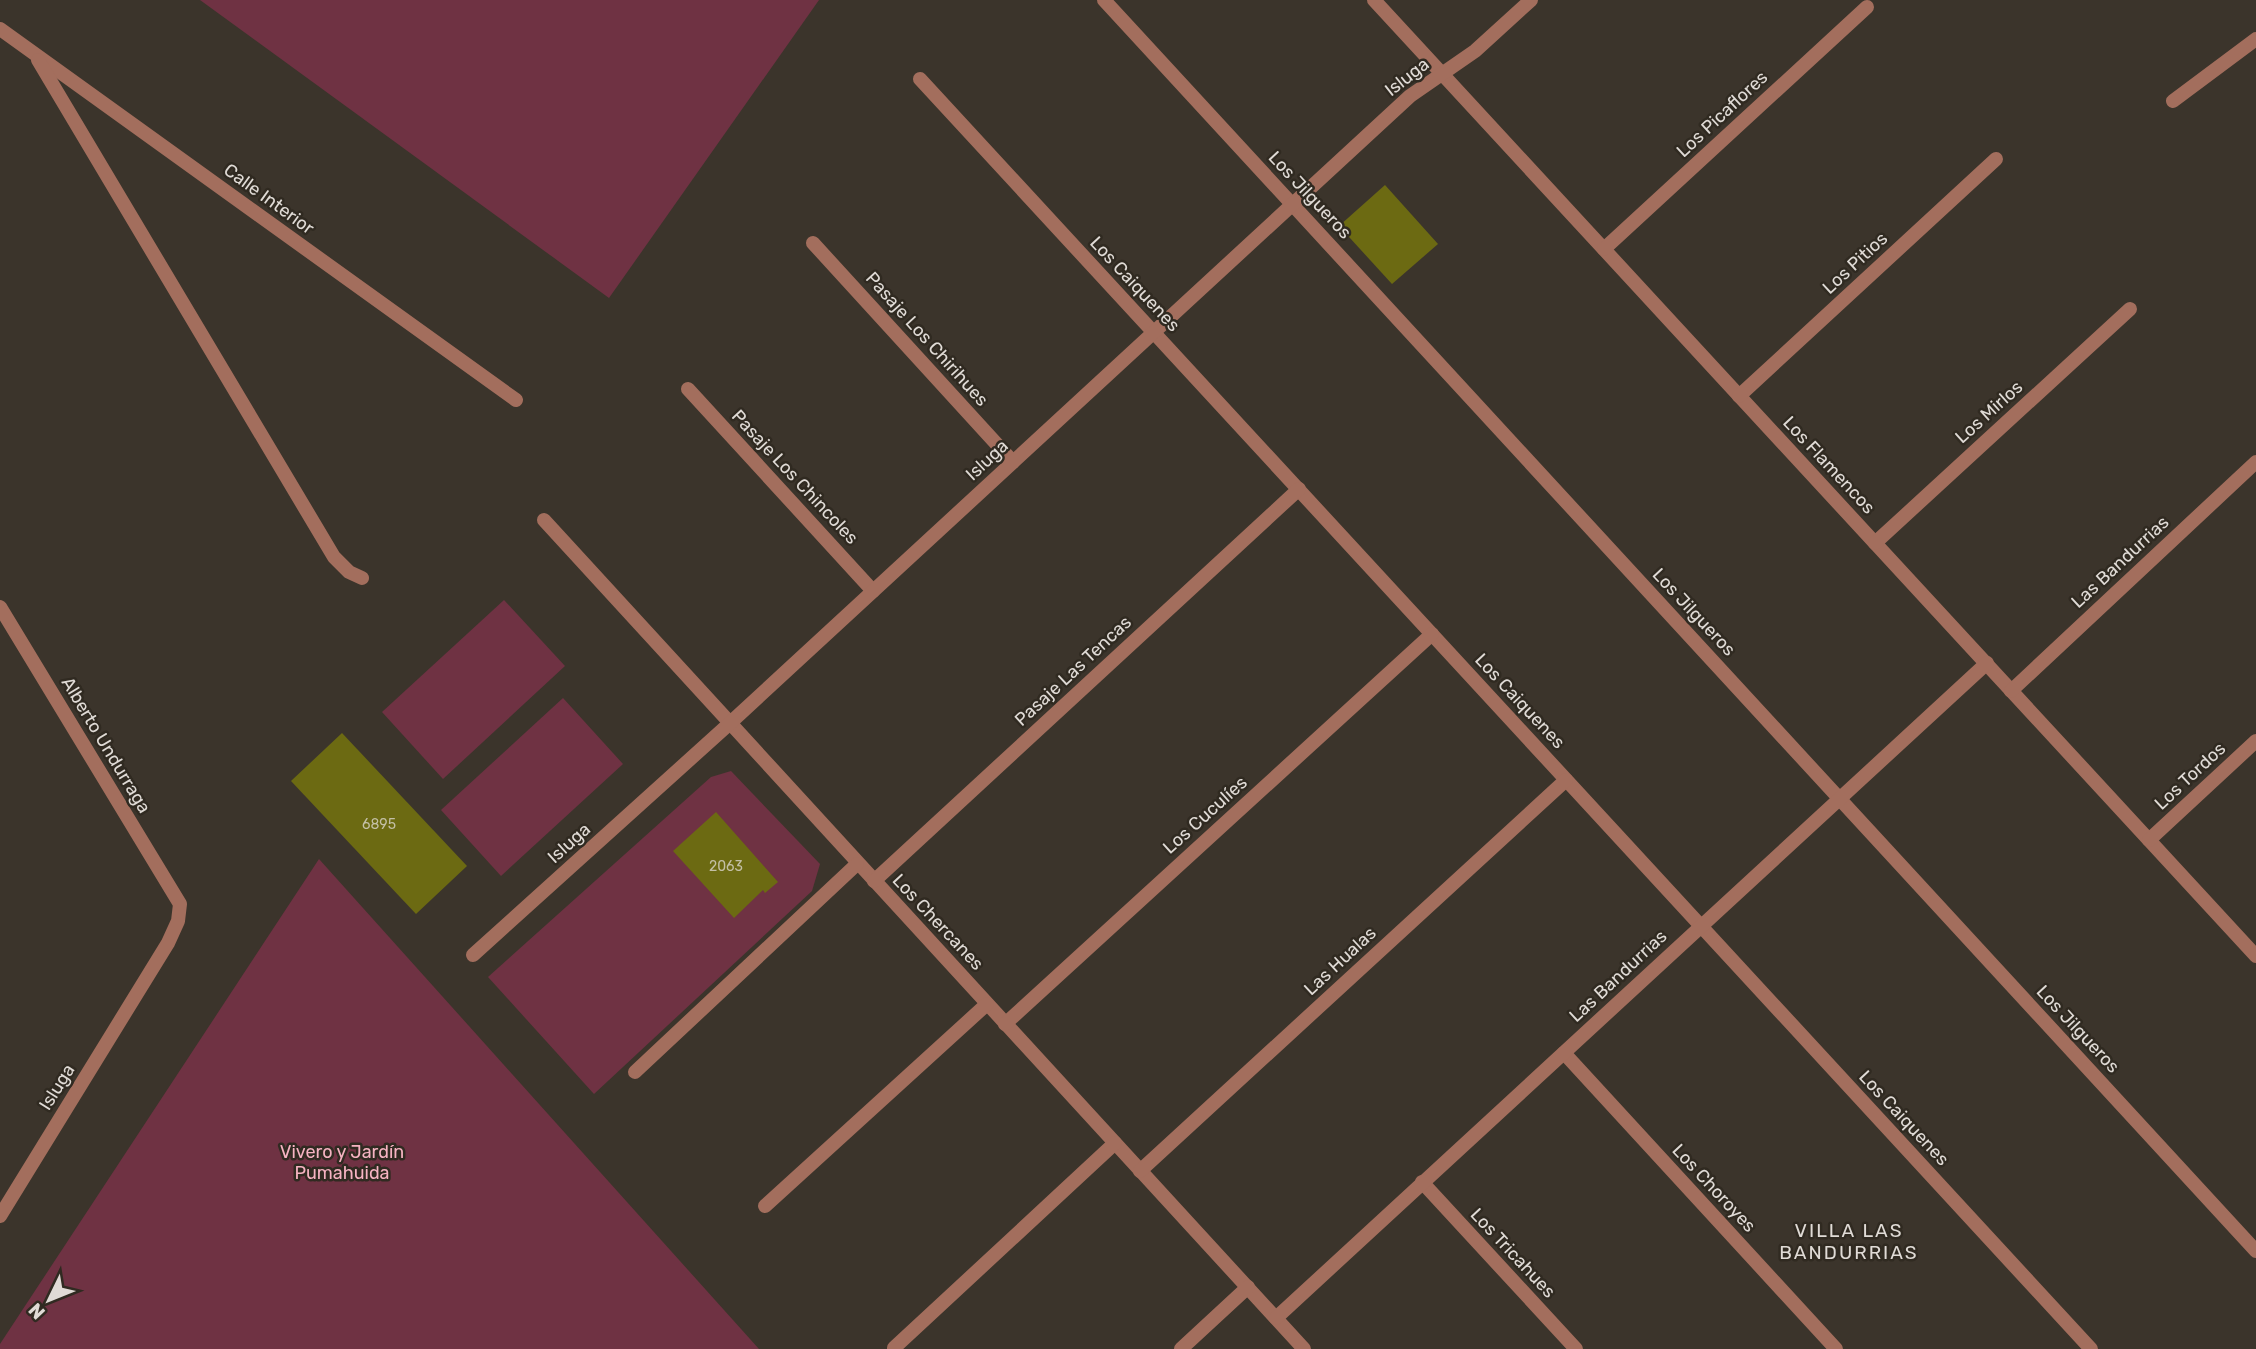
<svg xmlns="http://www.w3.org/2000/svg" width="2256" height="1349" font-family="Rubik,sans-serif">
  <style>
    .green { fill: #6f3243 }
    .building { fill: #6c6a12 }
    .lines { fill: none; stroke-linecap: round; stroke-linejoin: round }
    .minor { stroke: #a36e5d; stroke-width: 14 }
    .labels { text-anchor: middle; stroke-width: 5; stroke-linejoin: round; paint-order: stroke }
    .number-label { font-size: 14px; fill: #c3bfa5 }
    .street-label { font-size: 18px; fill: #e0dbd6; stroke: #302a21 }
    .park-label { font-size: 18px; fill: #f6b3c2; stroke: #302a21 }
    .neighbourhood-label { font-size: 19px; letter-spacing: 2px; fill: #e0dbd6; stroke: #302a21 }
  </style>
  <rect width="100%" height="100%" fill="#3b342b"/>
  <!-- green -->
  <g class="green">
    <path d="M 200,0 L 819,0 L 609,298 Z"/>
    <path d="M 504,600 L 565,666 L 443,779 L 382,712 Z"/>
    <path d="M 563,698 L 623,764 L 501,876 L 441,810 Z"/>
    <path d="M 731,771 L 820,864 L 812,891 L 594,1094 L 488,977 L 711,777 Z"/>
    <path d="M 319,859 L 759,1349 L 0,1349 L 0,1344 Z"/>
  </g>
  <!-- building -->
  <g class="building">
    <path d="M 1385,185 L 1438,244 L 1392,284 L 1339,226 Z"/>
    <path d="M 342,733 L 467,866 L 416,914 L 291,781 Z"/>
    <path d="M 716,812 L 778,882 L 765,893 L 763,890 L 734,918 L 673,851 Z"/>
  </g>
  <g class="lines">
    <!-- minor -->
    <g class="minor">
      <path d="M 1104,0 L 2256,1251"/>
      <path d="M 1374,0 L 2256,956"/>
      <path d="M 0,29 L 516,400"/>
      <path d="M 38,60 L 334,557 L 349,572 L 362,578"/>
      <path d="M 920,79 L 2091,1349"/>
      <path d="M 2173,101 L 2256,39"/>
      <path d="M 813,243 L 1013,462"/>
      <path d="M 1604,249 L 1867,7"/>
      <path d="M 688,389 L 873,591"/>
      <path d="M 1739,396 L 1996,159"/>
      <path d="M 544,520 L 1304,1349"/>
      <path d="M 1875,543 L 2130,309"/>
      <path d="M 0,607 L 180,904 L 178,921 L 168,943 L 0,1216"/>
      <path d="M 2011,691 L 2256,462"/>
      <path d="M 2149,840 L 2256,741"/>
      <path d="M 874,881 L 1299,489"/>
      <path d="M 473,955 L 729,724 L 1410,96 L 1475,51 L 1531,0"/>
      <path d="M 1005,1024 L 1432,634"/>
      <path d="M 1564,1053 L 1836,1349"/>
      <path d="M 635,1072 L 857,864"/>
      <path d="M 1140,1171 L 1566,780"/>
      <path d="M 1422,1182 L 1576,1349"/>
      <path d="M 765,1206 L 987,1004"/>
      <path d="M 1276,1318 L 1987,663"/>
      <path d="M 894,1348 L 1115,1143"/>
      <path d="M 1181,1349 L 1248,1287"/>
    </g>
  </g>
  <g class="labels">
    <!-- number labels -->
    <g class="number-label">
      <text x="379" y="829">6895</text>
      <text x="726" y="871">2063</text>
    </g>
    <!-- street labels -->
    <g class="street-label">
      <text transform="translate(1407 77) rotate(-38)" y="6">Isluga</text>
      <text transform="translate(1722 114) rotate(-43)" y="6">Los Picaflores</text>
      <text transform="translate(1310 195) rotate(47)" y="6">Los Jilgueros</text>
      <text transform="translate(269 199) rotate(36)" y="6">Calle Interior</text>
      <text transform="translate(1855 263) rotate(-43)" y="6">Los Pitios</text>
      <text transform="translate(1135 284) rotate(47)" y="6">Los Caiquenes</text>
      <text transform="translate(927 339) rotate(48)" y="6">Pasaje Los Chirihues</text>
      <text transform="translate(1989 412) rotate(-42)" y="6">Los Mirlos</text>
      <text transform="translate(987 460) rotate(-43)" y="6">Isluga</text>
      <text transform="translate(1829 465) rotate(47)" y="6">Los Flamencos</text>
      <text transform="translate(795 477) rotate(47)" y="6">Pasaje Los Chincoles</text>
      <text transform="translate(2120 562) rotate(-43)" y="6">Las Bandurrias</text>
      <text transform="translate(1694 612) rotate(47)" y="6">Los Jilgueros</text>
      <text transform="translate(1073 671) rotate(-43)" y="6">Pasaje Las Tencas</text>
      <text transform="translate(1520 701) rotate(47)" y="6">Los Caiquenes</text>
      <text transform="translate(106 745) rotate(59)" y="6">Alberto Undurraga</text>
      <text transform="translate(2190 776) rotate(-43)" y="6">Los Tordos</text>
      <text transform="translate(1205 815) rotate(-42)" y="6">Los Cuculíes</text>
      <text transform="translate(569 843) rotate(-42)" y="6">Isluga</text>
      <text transform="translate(938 922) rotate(47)" y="6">Los Chercanes</text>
      <text transform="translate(1340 961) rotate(-43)" y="6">Las Hualas</text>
      <text transform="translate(1618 976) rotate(-43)" y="6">Las Bandurrias</text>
      <text transform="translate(2078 1029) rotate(47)" y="6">Los Jilgueros</text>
      <text transform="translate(57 1087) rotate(-58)" y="6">Isluga</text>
      <text transform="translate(1904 1118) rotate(47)" y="6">Los Caiquenes</text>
      <text transform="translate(1714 1188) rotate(47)" y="6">Los Choroyes</text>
      <text transform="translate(1513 1253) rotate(47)" y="6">Los Tricahues</text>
    </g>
    <!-- park labels -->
    <g class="park-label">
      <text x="342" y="1158">Vivero y Jardín<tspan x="342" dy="21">Pumahuida</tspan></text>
    </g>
    <!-- neighbourhood labels -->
    <g class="neighbourhood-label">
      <text x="1849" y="1237">VILLA LAS<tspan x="1849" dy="22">BANDURRIAS</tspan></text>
    </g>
  </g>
  <!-- north arrow -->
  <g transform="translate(49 1300) rotate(227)" stroke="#302a21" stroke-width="5" paint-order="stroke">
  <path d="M0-5L12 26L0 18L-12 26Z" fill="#e0dbd6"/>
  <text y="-10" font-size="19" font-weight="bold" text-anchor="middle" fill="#e0dbd6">N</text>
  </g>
</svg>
